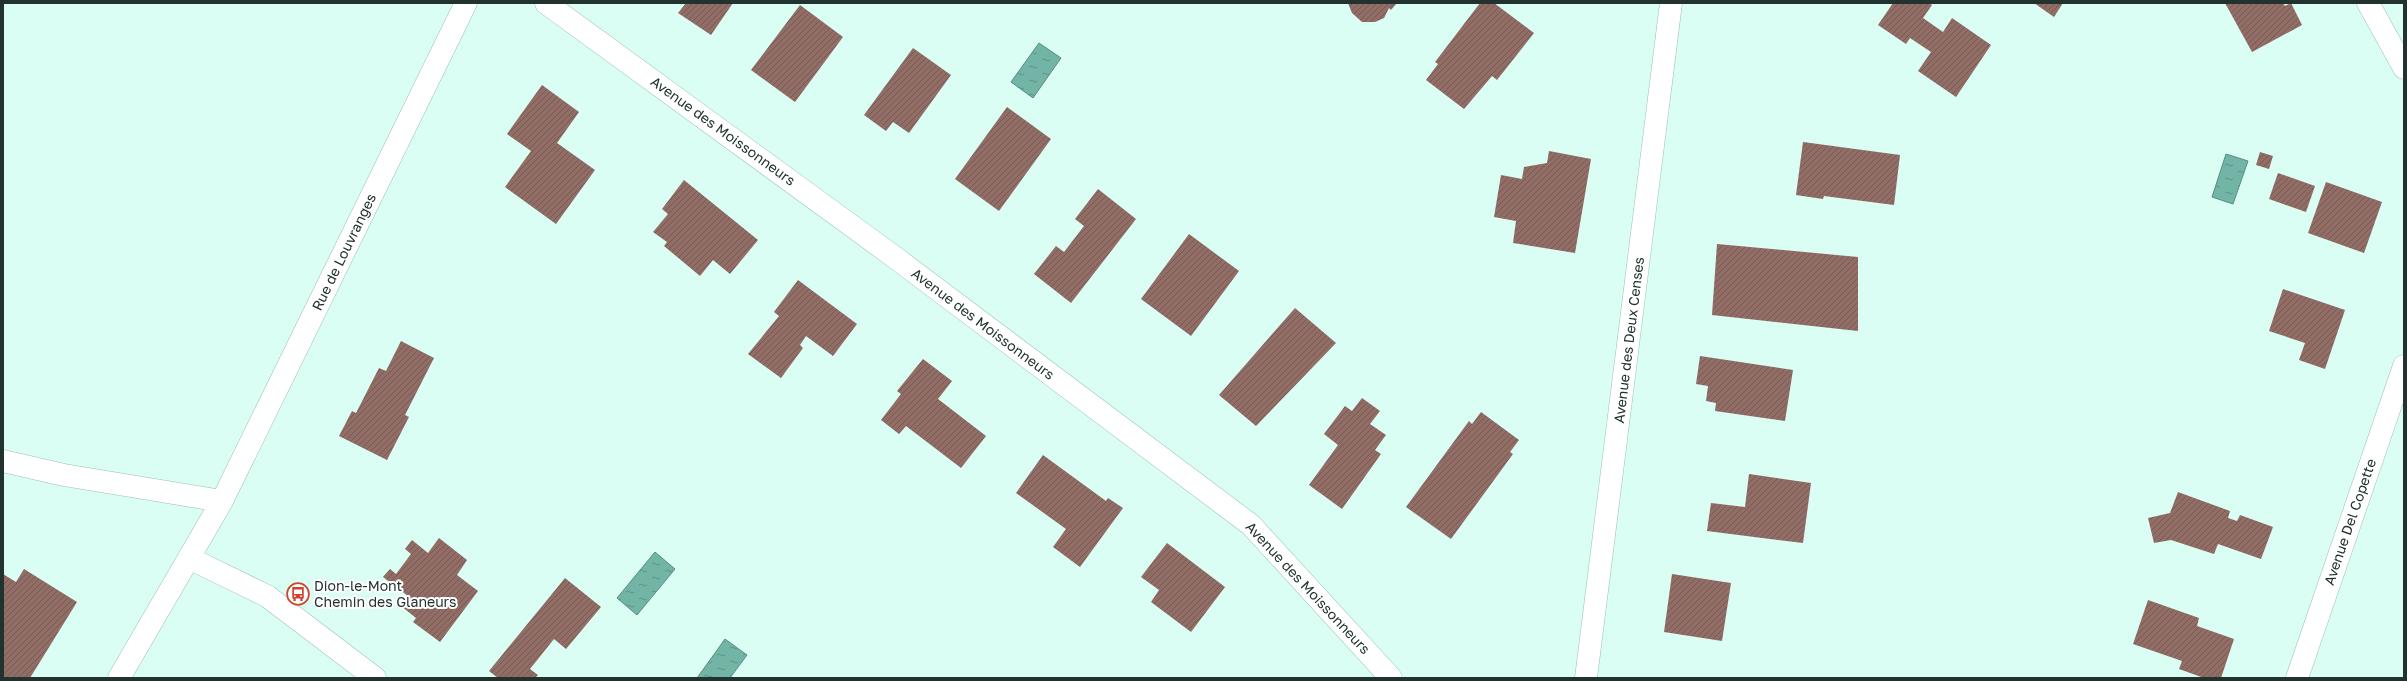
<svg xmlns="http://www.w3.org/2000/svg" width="2407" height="681" font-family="'Golos Text',sans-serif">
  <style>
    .water { fill: url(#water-ripples); stroke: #5a8d82 }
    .building { fill: url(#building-hatch) }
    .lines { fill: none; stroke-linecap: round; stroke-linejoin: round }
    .street-casing { stroke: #97c2b7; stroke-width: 23 }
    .secondary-casing { stroke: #97c2b7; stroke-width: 23 }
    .street { stroke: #fff; stroke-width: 22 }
    .secondary { stroke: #fff; stroke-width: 22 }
    .labels { text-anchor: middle; stroke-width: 4; stroke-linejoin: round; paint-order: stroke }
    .street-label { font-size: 14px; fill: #22332f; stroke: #fff }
    .poi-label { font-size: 14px; fill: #22332f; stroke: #fff; text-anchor: start }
  </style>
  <defs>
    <pattern id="water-ripples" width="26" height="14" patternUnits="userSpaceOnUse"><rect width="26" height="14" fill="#72b4a5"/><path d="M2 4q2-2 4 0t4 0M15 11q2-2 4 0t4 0" fill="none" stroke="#5d9387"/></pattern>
    <pattern id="building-hatch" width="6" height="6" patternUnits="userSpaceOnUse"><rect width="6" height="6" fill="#916d65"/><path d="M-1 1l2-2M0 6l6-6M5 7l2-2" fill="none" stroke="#765a54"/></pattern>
  </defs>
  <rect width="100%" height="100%" fill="#dafdf4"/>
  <!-- water -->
  <g class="water">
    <path d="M 1039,43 L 1061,58 L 1033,98 L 1011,82 Z"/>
    <path d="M 2226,154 L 2248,161 L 2233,204 L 2212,197 Z"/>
    <path d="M 655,552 L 675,569 L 637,615 L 617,598 Z"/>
    <path d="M 725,639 L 747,655 L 730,678 L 697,678 Z"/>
  </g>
  <!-- building -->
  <g class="building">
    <path d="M 686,3 L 733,3 L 711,35 L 678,13 Z"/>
    <path d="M 1348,3 L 1397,3 L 1391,10 L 1389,8 L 1384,18 L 1375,22 L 1362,22 L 1352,13 Z"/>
    <path d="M 1480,3 L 1494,3 L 1534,33 L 1497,80 L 1492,76 L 1464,109 L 1426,80 L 1438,64 L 1435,62 Z"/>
    <path d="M 1893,3 L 1929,3 L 1932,5 L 1923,18 L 1943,32 L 1952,18 L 1991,45 L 1956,97 L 1918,71 L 1931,52 L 1910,38 L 1906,44 L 1878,25 Z"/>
    <path d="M 2034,3 L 2063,3 L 2054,17 Z"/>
    <path d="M 2225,3 L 2283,3 L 2285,6 L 2291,3 L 2302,25 L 2252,52 Z"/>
    <path d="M 800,5 L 843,37 L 795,102 L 751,70 Z"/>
    <path d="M 913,48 L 951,75 L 909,133 L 893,122 L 886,131 L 864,115 Z"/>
    <path d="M 542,85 L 579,112 L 557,143 L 595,170 L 556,224 L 505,187 L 531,151 L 507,134 Z"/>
    <path d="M 1007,107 L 1051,139 L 999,211 L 955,179 Z"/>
    <path d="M 1803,142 L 1900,155 L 1894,205 L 1824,196 L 1823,199 L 1796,195 Z"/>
    <path d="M 1549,151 L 1591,159 L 1575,253 L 1513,243 L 1516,221 L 1494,217 L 1501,175 L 1522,179 L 1524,167 L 1547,163 Z"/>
    <path d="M 2260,152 L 2273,156 L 2269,169 L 2256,165 Z"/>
    <path d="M 2278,173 L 2315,186 L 2306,212 L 2269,199 Z"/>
    <path d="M 684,180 L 758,240 L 730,274 L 713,260 L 700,276 L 664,246 L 667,242 L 653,232 L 668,214 L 662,209 Z"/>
    <path d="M 2326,182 L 2382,202 L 2364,253 L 2308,233 Z"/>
    <path d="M 1098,189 L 1136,219 L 1071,303 L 1034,274 L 1056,246 L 1064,252 L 1084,226 L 1075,219 Z"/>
    <path d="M 1189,234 L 1239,271 L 1191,336 L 1141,299 Z"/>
    <path d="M 1717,244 L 1858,257 L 1858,331 L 1712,315 Z"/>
    <path d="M 798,280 L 857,324 L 833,356 L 806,336 L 800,345 L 803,348 L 781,378 L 748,354 L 779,316 L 774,312 Z"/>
    <path d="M 2283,289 L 2345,310 L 2325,369 L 2299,360 L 2305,343 L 2269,331 Z"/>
    <path d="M 1295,308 L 1336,343 L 1256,426 L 1219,395 Z"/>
    <path d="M 401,341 L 434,358 L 405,415 L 409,417 L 387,460 L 339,436 L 352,411 L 356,413 L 379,368 L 386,371 Z"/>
    <path d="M 1700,356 L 1793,370 L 1785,421 L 1715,411 L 1716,403 L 1706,401 L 1708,386 L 1696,384 Z"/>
    <path d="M 923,359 L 952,381 L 938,399 L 986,436 L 961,468 L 906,426 L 899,434 L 881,420 L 901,394 L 897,391 Z"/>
    <path d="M 1362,398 L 1380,411 L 1370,424 L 1386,435 L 1375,450 L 1381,454 L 1342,509 L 1309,485 L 1338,445 L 1324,434 L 1345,406 L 1352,411 Z"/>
    <path d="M 1481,412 L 1519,440 L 1510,452 L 1513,454 L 1451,539 L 1406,507 L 1469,421 L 1472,424 Z"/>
    <path d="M 1043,455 L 1106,501 L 1108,498 L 1123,508 L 1080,567 L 1053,547 L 1066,529 L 1016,493 Z"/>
    <path d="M 1749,474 L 1811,483 L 1803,543 L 1707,531 L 1711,503 L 1745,507 Z"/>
    <path d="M 2178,492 L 2230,511 L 2228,518 L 2237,521 L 2240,515 L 2273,527 L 2261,559 L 2218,544 L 2214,554 L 2171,540 L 2154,543 L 2148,518 L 2170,513 Z"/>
    <path d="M 439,538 L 467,560 L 457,575 L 478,591 L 440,642 L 413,622 L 416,618 L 401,606 L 408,596 L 383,577 L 390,569 L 396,574 L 411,554 L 405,549 L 412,540 L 428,553 Z"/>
    <path d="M 1167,543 L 1225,587 L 1191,632 L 1151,602 L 1159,590 L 1141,577 Z"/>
    <path d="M 24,569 L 77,602 L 30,678 L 3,678 L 3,574 L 16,582 Z"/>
    <path d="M 1672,574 L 1731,583 L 1722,641 L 1664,632 Z"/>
    <path d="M 565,578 L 601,607 L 566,649 L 554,639 L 530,669 L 538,675 L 535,678 L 498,678 L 489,671 Z"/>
    <path d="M 2148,600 L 2199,618 L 2197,626 L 2234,639 L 2221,678 L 2204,678 L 2179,669 L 2182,661 L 2133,644 Z"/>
  </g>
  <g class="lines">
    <!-- street casing -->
    <g class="street-casing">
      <g id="street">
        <path d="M 546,3 L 893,256 L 1251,525 L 1391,678"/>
        <path d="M 2368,3 L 2404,68"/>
        <path d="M 3,461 L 64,475 L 222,501"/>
        <path d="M 189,558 L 267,596 L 375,678"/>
        <path d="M 1586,678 L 1671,3"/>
        <path d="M 2297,678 L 2404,366"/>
      </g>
    </g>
    <!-- secondary casing -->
    <g class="secondary-casing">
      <path id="secondary" d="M 119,678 L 222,501 L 466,3"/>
    </g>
    <!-- street -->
    <use href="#street" class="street"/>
    <!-- secondary -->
    <use href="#secondary" class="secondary"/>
  </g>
  <!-- icons -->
  <defs>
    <g id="bus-ring" transform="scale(1.15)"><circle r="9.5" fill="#fff" stroke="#cf442d" stroke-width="1.5"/><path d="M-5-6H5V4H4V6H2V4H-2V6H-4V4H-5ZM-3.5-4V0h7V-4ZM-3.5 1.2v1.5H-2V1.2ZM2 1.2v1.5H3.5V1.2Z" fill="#cf442d"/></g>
  </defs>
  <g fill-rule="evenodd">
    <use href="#bus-ring" x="298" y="594"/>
  </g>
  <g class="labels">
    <!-- street labels -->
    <g class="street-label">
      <text transform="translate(723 131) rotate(36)" y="5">Avenue des Moissonneurs</text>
      <text transform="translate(344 252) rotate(-64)" y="5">Rue de Louvranges</text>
      <text transform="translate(983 324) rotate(37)" y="5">Avenue des Moissonneurs</text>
      <text transform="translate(1629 340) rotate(-83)" y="5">Avenue des Deux Censes</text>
      <text transform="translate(2350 522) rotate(-71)" y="5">Avenue Del Copette</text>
      <text transform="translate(1308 588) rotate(47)" y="5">Avenue des Moissonneurs</text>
    </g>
    <!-- poi labels -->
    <g class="poi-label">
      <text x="314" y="591">Dion-le-Mont<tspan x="314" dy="16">Chemin des Glaneurs</tspan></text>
    </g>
  </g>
  <!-- border -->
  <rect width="2407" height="681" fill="none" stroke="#22332f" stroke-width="8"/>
</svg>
